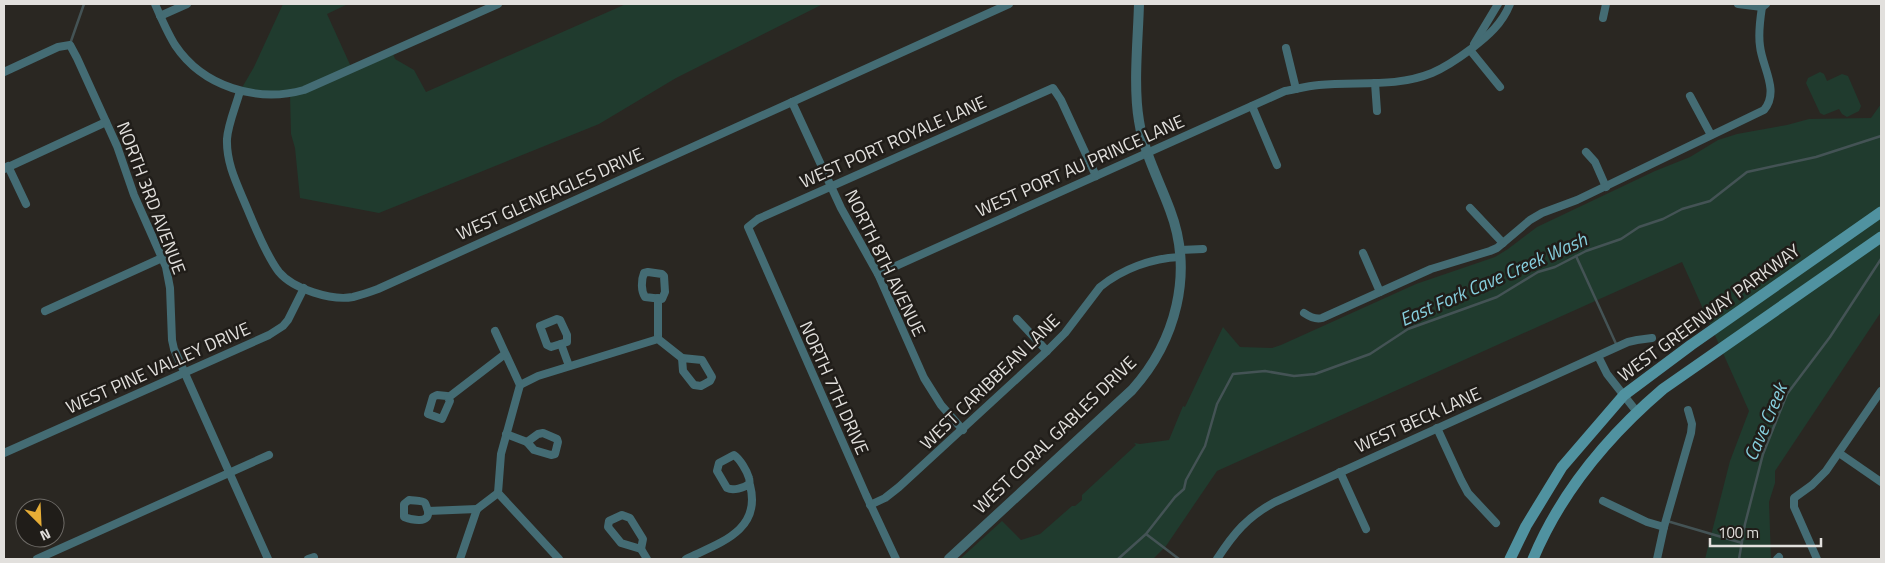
<svg xmlns="http://www.w3.org/2000/svg" width="1885" height="563" font-family="'Titillium Web',sans-serif">
  <style>
    .green { fill: #203b2e }
    .lines { fill: none; stroke-linecap: round; stroke-linejoin: round }
    .stream { stroke: #445355; stroke-width: 2.5 }
    .minor { stroke: #446c74; stroke-width: 8 }
    .tertiary { stroke: #446c74; stroke-width: 10 }
    .secondary { stroke: #5092a0; stroke-width: 11 }
    .labels { text-anchor: middle; stroke-width: 5; stroke-linejoin: round; paint-order: stroke }
    .street-label { font-size: 18px; fill: #e2e0dd; stroke: #201d19 }
    .water-label { font-size: 19px; font-style: italic; fill: #86cedd; stroke: #201d19 }
  </style>
  <rect width="100%" height="100%" fill="#2a2722"/>
  <!-- green -->
  <g class="green">
    <path d="M 283,4 L 348,4 L 327,14 L 352,69 L 392,51 L 395,59 L 414,70 L 426,92 L 626,4 L 823,4 L 676,78 L 599,124 L 379,213 L 300,198 L 295,148 L 291,134 L 290,94 L 240,91 L 254,67 Z"/>
    <path d="M 1820,72 L 1824,74 L 1827,81 L 1842,74 L 1848,76 L 1861,106 L 1859,111 L 1847,117 L 1842,114 L 1839,109 L 1824,115 L 1820,113 L 1806,83 L 1808,78 Z"/>
    <path d="M 1881,104 L 1881,312 L 1775,471 L 1775,483 L 1769,502 L 1771,559 L 1705,559 L 1730,461 L 1749,411 L 1682,262 L 1217,471 L 1166,546 L 1153,559 L 960,559 L 1002,521 L 1021,540 L 1040,534 L 1072,506 L 1075,506 L 1082,500 L 1082,495 L 1136,445 L 1134,443 L 1140,444 L 1169,440 L 1183,406 L 1185,407 L 1223,327 L 1240,347 L 1272,348 L 1281,345 L 1416,284 L 1495,257 L 1508,249 L 1537,227 L 1655,171 L 1690,157 L 1718,140 L 1737,134 L 1787,125 L 1809,119 L 1871,118 Z"/>
  </g>
  <g class="lines">
    <!-- stream -->
    <g class="stream">
      <path d="M 70,44 L 84,4"/>
      <path d="M 1576,256 L 1617,346"/>
      <path d="M 1667,521 L 1742,543"/>
      <path d="M 1146,534 L 1179,559"/>
      <path d="M 1118,559 L 1146,534 L 1175,497 L 1184,489 L 1186,480 L 1205,446 L 1217,404 L 1233,374 L 1265,371 L 1294,376 L 1315,374 L 1370,354 L 1408,329 L 1497,297 L 1538,272 L 1555,267 L 1586,251 L 1621,239 L 1639,227 L 1663,219 L 1682,209 L 1710,201 L 1747,172 L 1816,157 L 1881,136"/>
      <path d="M 1739,559 L 1745,524 L 1763,454 L 1787,394 L 1830,337 L 1881,259"/>
    </g>
    <!-- minor -->
    <g class="minor">
      <path d="M 155,4 C 161,18 167,32 175,45 C 203,87 257,103 304,90 L 498,4"/>
      <path d="M 1738,4 L 1762,7 L 1766,4"/>
      <path d="M 160,16 L 187,4"/>
      <path d="M 1603,18 L 1606,4"/>
      <path d="M 1474,44 L 1498,4"/>
      <path d="M 1286,48 L 1296,89"/>
      <path d="M 1470,50 L 1500,87"/>
      <path d="M 4,72 L 58,47 L 70,45 L 77,58 L 117,146 L 134,195 L 166,267 L 170,288 L 172,340 L 174,349 L 268,559"/>
      <path d="M 1375,83 L 1377,111"/>
      <path d="M 240,91 C 236,106 228,124 227,139 C 226,164 238,186 247,208 C 254,225 268,258 279,272 C 293,289 332,301 353,297 C 361,295 370,292 378,289 L 1009,4"/>
      <path d="M 1690,96 L 1711,135"/>
      <path d="M 792,102 L 841,208 L 878,274 L 924,378 L 941,405 L 963,430"/>
      <path d="M 1252,106 L 1277,165"/>
      <path d="M 1586,152 L 1595,162 L 1606,187"/>
      <path d="M 8,166 L 26,204"/>
      <path d="M 4,169 L 106,122"/>
      <path d="M 1470,208 L 1503,243"/>
      <path d="M 1180,250 L 1203,249"/>
      <path d="M 1363,253 L 1380,292"/>
      <path d="M 648,272 L 662,274 L 664,276 L 665,292 L 662,299 L 645,297 C 641,291 641,280 644,273 Z"/>
      <path d="M 878,274 L 1285,91 C 1296,89 1308,86 1319,85 C 1357,81 1395,88 1432,73 C 1446,67 1459,58 1471,49 C 1488,36 1502,24 1510,4"/>
      <path d="M 45,311 L 162,258"/>
      <path d="M 1304,313 C 1310,317 1316,320 1322,318 L 1431,269 L 1490,251 L 1497,248 L 1530,220 L 1542,213 L 1577,200 L 1764,110 C 1780,91 1762,67 1760,46 C 1758,33 1760,20 1762,7"/>
      <path d="M 557,319 L 560,320 L 567,335 L 567,342 L 551,347 L 547,345 L 540,326 Z"/>
      <path d="M 1017,319 L 1047,351"/>
      <path d="M 495,331 L 520,385 L 501,454 L 498,493 L 559,559"/>
      <path d="M 658,339 L 658,298"/>
      <path d="M 561,344 L 569,366"/>
      <path d="M 1598,356 L 1607,374 L 1637,412"/>
      <path d="M 682,358 L 702,360 L 712,377 L 710,381 L 701,386 L 694,385 L 683,371 Z"/>
      <path d="M 520,385 L 538,376 L 658,339 L 682,358"/>
      <path d="M 437,395 L 447,396 L 450,401 L 442,419 L 428,414 L 433,397 Z"/>
      <path d="M 449,397 L 505,354"/>
      <path d="M 1437,428 L 1461,480 L 1468,493 L 1496,523"/>
      <path d="M 543,433 L 557,439 L 558,442 L 555,454 L 551,455 L 534,450 L 527,442 L 538,434 Z"/>
      <path d="M 506,434 L 527,442"/>
      <path d="M 4,453 L 269,335 L 283,326 L 288,320 L 304,288"/>
      <path d="M 1839,453 L 1881,482"/>
      <path d="M 1340,472 L 1366,529"/>
      <path d="M 409,500 C 414,501 422,500 425,503 C 426,504 427,509 428,511 C 430,524 412,520 404,517 L 404,504 Z"/>
      <path d="M 1603,501 L 1647,522 L 1664,527"/>
      <path d="M 870,505 L 885,498 L 899,487 L 1047,351 L 1065,333 L 1100,287 C 1122,269 1152,258 1180,257"/>
      <path d="M 428,511 L 477,509"/>
      <path d="M 622,515 L 630,518 L 643,539 L 641,549 L 621,543 L 608,527 L 609,521 Z"/>
      <path d="M 641,549 L 647,559"/>
      <path d="M 37,559 L 269,455"/>
      <path d="M 308,559 L 314,557"/>
      <path d="M 460,559 L 477,509 L 498,493"/>
      <path d="M 686,559 C 719,543 762,531 750,485 C 749,483 750,480 749,478 C 747,471 740,459 734,455 L 719,463 L 717,471 L 727,488 C 733,491 744,488 749,484"/>
      <path d="M 896,559 L 866,495 L 748,227 L 758,219 L 1053,88 L 1061,100 L 1096,176"/>
      <path d="M 1217,559 C 1234,533 1247,517 1275,502 L 1628,342 L 1637,340 L 1652,338"/>
      <path d="M 1657,559 L 1664,527 L 1691,433 L 1692,424 L 1688,410"/>
      <path d="M 1777,559 L 1779,557"/>
      <path d="M 1817,559 L 1794,507 L 1794,498 L 1812,485 L 1826,471 L 1881,391"/>
    </g>
    <!-- tertiary -->
    <path class="tertiary" d="M 949,559 L 1132,390 C 1176,341 1194,273 1170,210 C 1159,180 1144,153 1139,121 C 1133,86 1138,40 1139,4"/>
    <!-- secondary -->
    <g class="secondary">
      <path d="M 1510,559 L 1526,526 L 1562,467 L 1624,395 L 1691,345 L 1881,212"/>
      <path d="M 1533,559 C 1561,492 1608,436 1663,389 L 1881,237"/>
    </g>
  </g>
  <g class="labels">
    <!-- street labels -->
    <g class="street-label">
      <text transform="translate(893 142) rotate(-24)" y="6">WEST PORT ROYALE LANE</text>
      <text transform="translate(1080 166) rotate(-24)" y="6">WEST PORT AU PRINCE LANE</text>
      <text transform="translate(550 194) rotate(-24)" y="6">WEST GLENEAGLES DRIVE</text>
      <text transform="translate(151 198) rotate(69)" y="6">NORTH 3RD AVENUE</text>
      <text transform="translate(885 263) rotate(64)" y="6">NORTH 8TH AVENUE</text>
      <text transform="translate(1709 313) rotate(-36)" y="6">WEST GREENWAY PARKWAY</text>
      <text transform="translate(158 368) rotate(-24)" y="6">WEST PINE VALLEY DRIVE</text>
      <text transform="translate(990 382) rotate(-44)" y="6">WEST CARIBBEAN LANE</text>
      <text transform="translate(834 388) rotate(66)" y="6">NORTH 7TH DRIVE</text>
      <text transform="translate(1418 420) rotate(-24)" y="6">WEST BECK LANE</text>
      <text transform="translate(1055 435) rotate(-44)" y="6">WEST CORAL GABLES DRIVE</text>
    </g>
    <!-- water labels -->
    <g class="water-label">
      <text transform="translate(1493 279) rotate(-24)" y="7">East Fork Cave Creek Wash</text>
      <text transform="translate(1765 422) rotate(-67)" y="7">Cave Creek</text>
    </g>
  </g>
  <!-- border -->
  <rect width="1885" height="563" fill="none" stroke="#e2e0dd" stroke-width="10"/>
  <!-- north arrow -->
  <g transform="translate(40 523) rotate(156)"><circle r="24" fill="#201d19" stroke="#6e6b67"/>
  <path d="M0-4L9 19L0 12L-9 19Z" fill="#e6ad36"/>
  <text y="-8" font-size="14" font-weight="bold" text-anchor="middle" fill="#e2e0dd">N</text>
  </g>
  <!-- scale -->
  <path d="M1710 538v8h111v-8" fill="none" stroke="#e2e0dd" stroke-width="2.5"/>
  <text x="1718" y="538" font-size="15" fill="#e2e0dd" stroke="#201d19" stroke-width="4" paint-order="stroke">100 m</text>
</svg>
